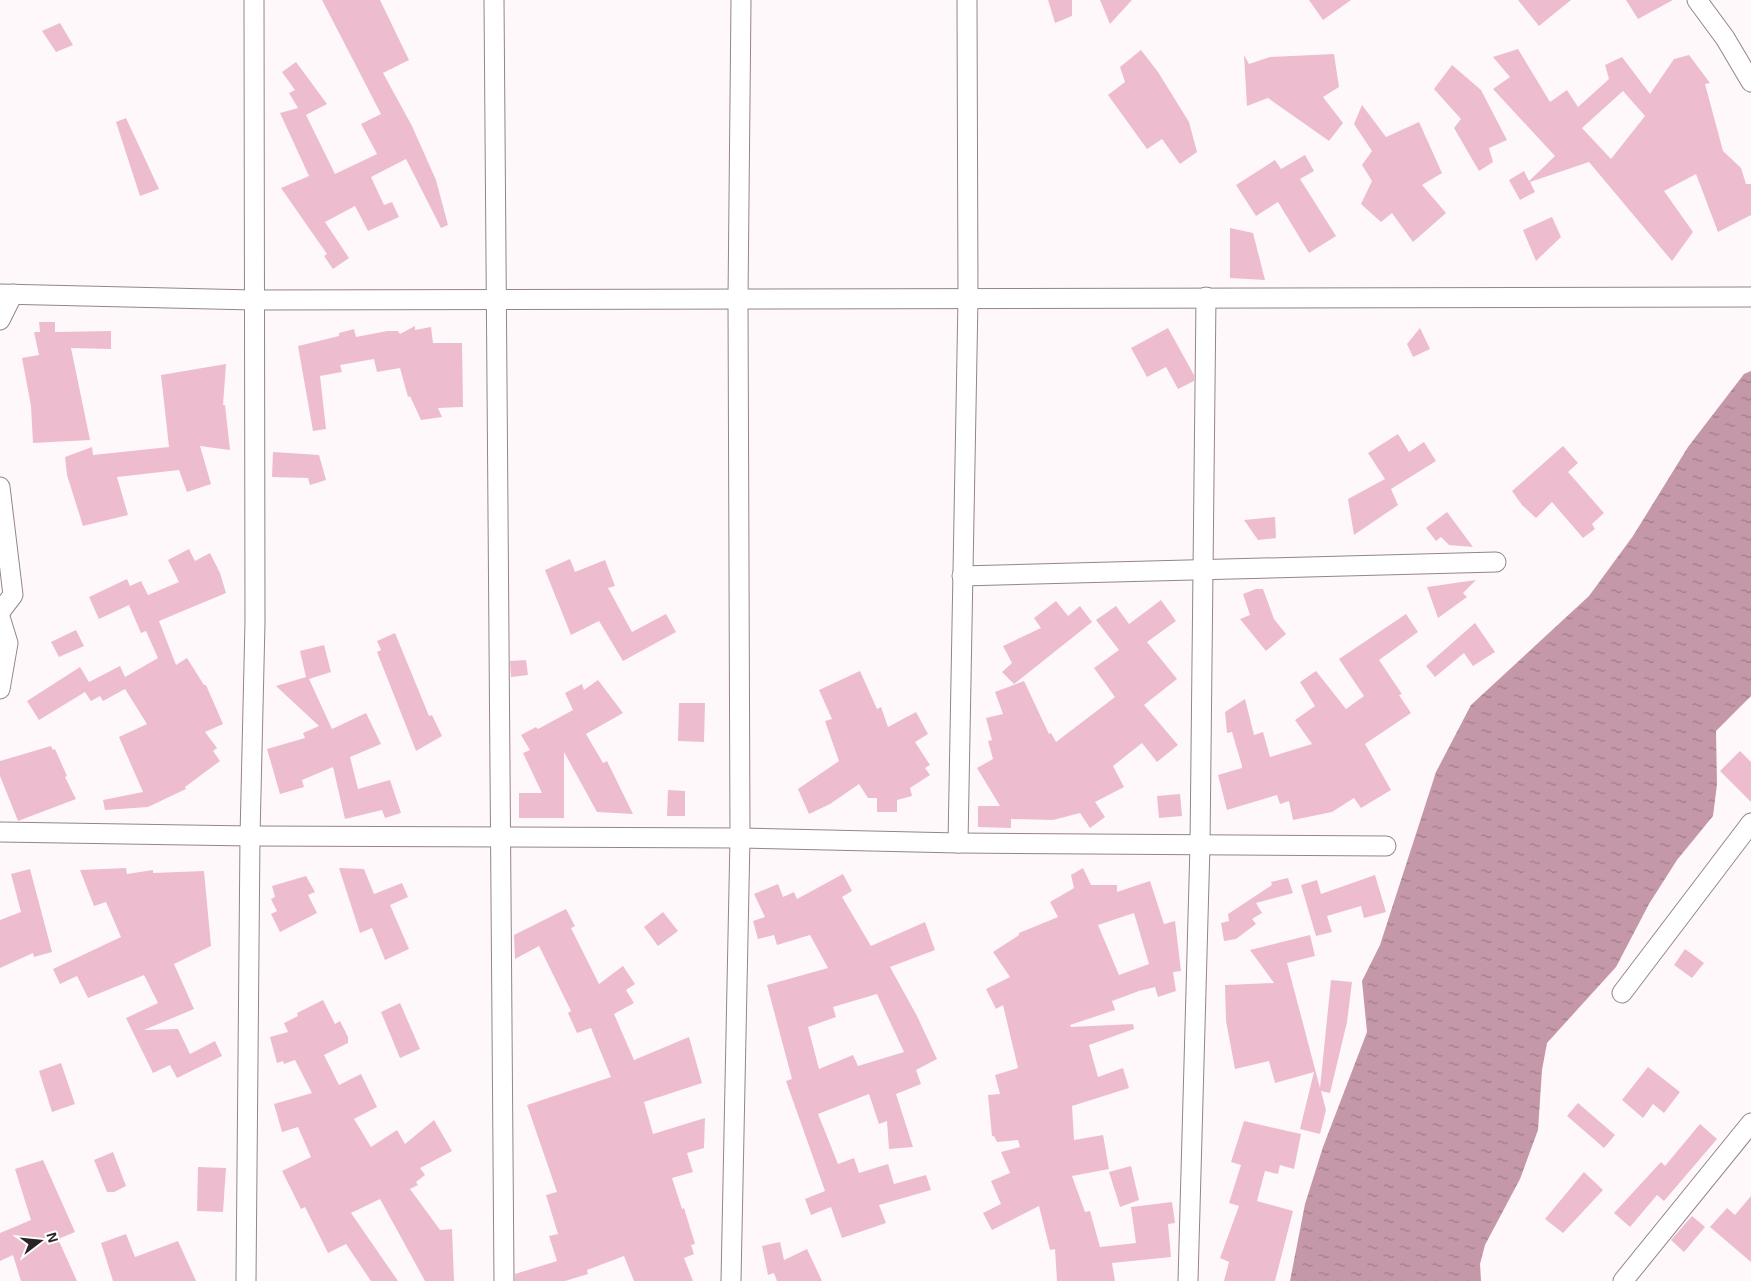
<svg xmlns="http://www.w3.org/2000/svg" width="1751" height="1281" font-family="'Exo 2',sans-serif">
  <style>
    .water { fill: url(#water-ripples) }
    .building { fill: #edbdcf; fill-rule: evenodd }
    .lines { fill: none; stroke-linecap: round; stroke-linejoin: round }
    .minor-casing { stroke: #93858a; stroke-width: 21 }
    .minor { stroke: #fff; stroke-width: 19 }
  </style>
  <defs>
    <pattern id="water-ripples" width="26" height="14" patternUnits="userSpaceOnUse" patternTransform="scale(1.25)"><rect width="26" height="14" fill="#c598a9"/><path d="M2 4q2-2 4 0t4 0M15 11q2-2 4 0t4 0" fill="none" stroke="#a07c89"/></pattern>
  </defs>
  <rect width="100%" height="100%" fill="#fef8fa"/>
  <!-- water -->
  <path class="water" d="M 1751,371 L 1751,696 L 1716,731 L 1717,784 L 1713,816 L 1677,860 L 1649,904 L 1616,967 L 1547,1043 L 1542,1070 L 1538,1130 L 1520,1179 L 1485,1245 L 1480,1264 L 1481,1281 L 1290,1281 L 1305,1204 L 1323,1147 L 1367,1032 L 1362,981 L 1380,945 L 1436,772 L 1471,705 L 1589,596 L 1633,536 L 1688,447 L 1744,374 Z"/>
  <!-- building -->
  <g class="building">
    <path d="M 322,0 L 380,0 L 409,60 L 383,73 L 412,126 L 436,180 L 448,225 L 441,228 L 406,159 L 371,177 L 384,205 L 392,202 L 399,217 L 368,231 L 355,206 L 325,222 L 349,258 L 333,269 L 324,256 L 327,254 L 281,188 L 309,176 L 280,113 L 298,108 L 289,93 L 295,90 L 282,72 L 296,62 L 327,104 L 306,115 L 335,174 L 377,154 L 361,124 L 381,114 Z"/>
    <path d="M 1048,0 L 1072,0 L 1072,16 L 1055,23 Z"/>
    <path d="M 1100,0 L 1132,0 L 1110,24 Z"/>
    <path d="M 1309,0 L 1351,0 L 1323,20 Z"/>
    <path d="M 1518,0 L 1571,0 L 1539,26 Z"/>
    <path d="M 1626,0 L 1673,0 L 1638,19 Z"/>
    <path d="M 60,23 L 73,45 L 56,52 L 42,31 Z"/>
    <path d="M 1518,49 L 1550,102 L 1567,90 L 1578,107 L 1609,79 L 1605,65 L 1622,57 L 1650,94 L 1674,59 L 1689,55 L 1710,83 L 1705,84 L 1723,151 L 1741,168 L 1746,184 L 1751,184 L 1751,215 L 1718,232 L 1696,174 L 1664,191 L 1693,232 L 1672,261 L 1589,162 L 1530,182 L 1535,192 L 1520,200 L 1509,180 L 1524,171 L 1529,181 L 1555,156 L 1493,89 L 1510,77 L 1493,57 ZM 1623,91 L 1645,116 L 1611,159 L 1582,128 Z"/>
    <path d="M 1141,50 L 1158,72 L 1189,122 L 1197,152 L 1180,164 L 1162,139 L 1147,149 L 1108,95 L 1125,82 L 1120,67 Z"/>
    <path d="M 1334,54 L 1339,87 L 1323,97 L 1343,123 L 1329,141 L 1268,98 L 1247,106 L 1244,55 L 1249,64 L 1270,57 Z"/>
    <path d="M 1452,65 L 1481,90 L 1507,140 L 1489,148 L 1493,162 L 1479,171 L 1454,128 L 1461,119 L 1434,89 Z"/>
    <path d="M 1362,105 L 1386,137 L 1419,122 L 1442,173 L 1422,185 L 1446,213 L 1413,242 L 1392,213 L 1381,222 L 1361,204 L 1372,181 L 1362,165 L 1372,151 L 1354,124 Z"/>
    <path d="M 126,118 L 159,189 L 140,196 L 116,122 Z"/>
    <path d="M 1305,155 L 1314,171 L 1300,179 L 1336,236 L 1309,253 L 1278,202 L 1256,216 L 1236,185 L 1275,160 L 1281,169 Z"/>
    <path d="M 1552,217 L 1561,237 L 1536,261 L 1523,230 Z"/>
    <path d="M 1230,228 L 1253,233 L 1265,280 L 1230,278 Z"/>
    <path d="M 39,322 L 55,322 L 55,332 L 111,331 L 111,349 L 71,348 L 90,440 L 33,443 L 31,406 L 22,358 L 39,355 L 34,332 L 40,332 Z"/>
    <path d="M 415,326 L 415,330 L 431,327 L 433,343 L 462,343 L 463,407 L 438,408 L 442,417 L 421,420 L 410,396 L 408,397 L 400,368 L 377,372 L 374,359 L 340,365 L 342,372 L 320,376 L 326,429 L 313,431 L 298,346 L 339,336 L 339,333 L 354,329 L 356,337 L 387,331 L 398,331 L 400,334 Z"/>
    <path d="M 1168,328 L 1194,375 L 1194,381 L 1178,389 L 1166,367 L 1147,377 L 1131,348 Z"/>
    <path d="M 1420,328 L 1430,349 L 1413,357 L 1407,344 Z"/>
    <path d="M 226,364 L 223,405 L 225,405 L 230,450 L 200,446 L 211,484 L 187,492 L 179,470 L 117,477 L 128,515 L 83,526 L 67,475 L 65,457 L 92,447 L 93,455 L 169,447 L 161,375 Z"/>
    <path d="M 1398,434 L 1409,452 L 1424,442 L 1436,461 L 1391,489 L 1398,505 L 1354,535 L 1348,499 L 1385,479 L 1368,453 Z"/>
    <path d="M 1563,446 L 1578,463 L 1568,472 L 1604,513 L 1592,524 L 1595,529 L 1583,538 L 1552,502 L 1536,518 L 1522,505 L 1512,491 Z"/>
    <path d="M 273,452 L 319,455 L 326,480 L 310,485 L 308,478 L 272,477 Z"/>
    <path d="M 1447,512 L 1473,547 L 1449,545 L 1441,537 L 1436,541 L 1426,528 Z"/>
    <path d="M 1275,517 L 1276,538 L 1258,540 L 1244,520 Z"/>
    <path d="M 189,549 L 195,561 L 210,553 L 220,573 L 226,593 L 159,621 L 176,665 L 187,658 L 204,685 L 206,685 L 223,724 L 205,732 L 217,748 L 213,751 L 220,761 L 185,787 L 186,789 L 148,807 L 105,810 L 103,800 L 143,792 L 119,737 L 147,724 L 125,689 L 103,701 L 100,696 L 91,701 L 85,692 L 39,720 L 27,701 L 80,667 L 89,682 L 120,666 L 125,677 L 158,658 L 146,631 L 141,633 L 129,605 L 99,619 L 89,597 L 127,579 L 130,586 L 141,581 L 148,595 L 179,582 L 168,560 Z"/>
    <path d="M 570,559 L 575,572 L 605,560 L 615,586 L 608,588 L 632,632 L 666,614 L 676,632 L 623,661 L 599,621 L 571,635 L 545,570 Z"/>
    <path d="M 1476,580 L 1463,593 L 1467,597 L 1438,618 L 1427,587 Z"/>
    <path d="M 1256,589 L 1263,589 L 1274,619 L 1286,634 L 1266,651 L 1240,619 L 1250,615 L 1243,594 Z"/>
    <path d="M 1161,600 L 1176,621 L 1147,642 L 1177,679 L 1144,705 L 1178,745 L 1157,762 L 1142,743 L 1113,766 L 1124,787 L 1095,802 L 1105,817 L 1090,828 L 1080,813 L 1053,820 L 1011,819 L 1011,828 L 978,827 L 978,806 L 1000,806 L 977,768 L 993,759 L 988,741 L 992,740 L 986,718 L 1003,714 L 995,692 L 1024,681 L 1049,734 L 1051,733 L 1056,742 L 1115,697 L 1094,668 L 1119,650 L 1096,620 L 1116,606 L 1129,624 Z"/>
    <path d="M 1056,601 L 1068,616 L 1080,606 L 1092,622 L 1014,684 L 1002,672 L 1012,663 L 1003,646 L 1041,628 L 1034,618 Z"/>
    <path d="M 1406,614 L 1418,632 L 1379,660 L 1402,694 L 1399,695 L 1411,713 L 1365,744 L 1391,790 L 1361,808 L 1354,798 L 1332,812 L 1293,820 L 1289,801 L 1280,804 L 1277,795 L 1227,810 L 1218,775 L 1242,768 L 1242,766 L 1232,732 L 1227,733 L 1225,712 L 1245,699 L 1254,735 L 1263,732 L 1270,757 L 1312,744 L 1295,720 L 1315,706 L 1300,682 L 1316,671 L 1346,709 L 1364,696 L 1339,659 Z"/>
    <path d="M 1475,623 L 1495,652 L 1473,666 L 1464,653 L 1435,677 L 1426,666 Z"/>
    <path d="M 76,630 L 84,646 L 59,657 L 51,642 Z"/>
    <path d="M 395,633 L 429,716 L 432,715 L 442,736 L 416,751 L 377,652 L 381,650 L 377,641 Z"/>
    <path d="M 324,645 L 331,672 L 309,679 L 332,729 L 366,713 L 381,744 L 350,757 L 358,789 L 390,780 L 401,813 L 385,818 L 382,810 L 345,819 L 333,767 L 302,780 L 304,787 L 280,794 L 267,749 L 305,738 L 303,733 L 319,726 L 276,686 L 306,677 L 300,651 Z"/>
    <path d="M 526,660 L 528,675 L 511,677 L 510,661 Z"/>
    <path d="M 860,671 L 877,709 L 881,707 L 888,727 L 916,712 L 928,734 L 915,742 L 930,765 L 925,768 L 930,775 L 910,788 L 912,796 L 897,800 L 897,812 L 877,812 L 877,798 L 868,798 L 859,784 L 830,804 L 809,814 L 798,789 L 839,761 L 825,721 L 832,719 L 819,690 Z"/>
    <path d="M 598,680 L 623,713 L 586,734 L 603,763 L 607,761 L 633,814 L 597,812 L 564,752 L 564,818 L 519,818 L 519,793 L 542,793 L 523,753 L 530,750 L 521,735 L 536,727 L 538,729 L 573,710 L 565,693 L 582,684 L 584,690 Z"/>
    <path d="M 679,703 L 705,703 L 704,742 L 678,741 Z"/>
    <path d="M 51,746 L 53,750 L 55,749 L 67,776 L 65,777 L 76,799 L 18,821 L 0,776 L 0,761 Z"/>
    <path d="M 1740,751 L 1751,762 L 1751,802 L 1720,771 Z"/>
    <path d="M 668,790 L 685,791 L 685,816 L 667,816 Z"/>
    <path d="M 1180,794 L 1182,816 L 1159,818 L 1157,796 Z"/>
    <path d="M 126,868 L 127,874 L 153,870 L 153,873 L 204,871 L 211,946 L 174,964 L 194,1009 L 144,1030 L 178,1029 L 190,1054 L 215,1041 L 222,1056 L 177,1078 L 170,1065 L 153,1073 L 126,1018 L 158,1003 L 144,975 L 88,998 L 77,976 L 60,984 L 53,969 L 121,937 L 106,902 L 94,906 L 80,870 Z"/>
    <path d="M 339,868 L 364,869 L 374,894 L 402,883 L 408,897 L 390,905 L 409,949 L 385,960 L 372,928 L 360,933 Z"/>
    <path d="M 1083,868 L 1091,885 L 1117,885 L 1117,892 L 1150,881 L 1164,924 L 1175,921 L 1181,971 L 1173,972 L 1176,991 L 1158,997 L 1155,987 L 1139,991 L 1112,1001 L 1115,1010 L 1070,1025 L 1071,1027 L 1133,1024 L 1134,1029 L 1089,1045 L 1098,1077 L 1123,1068 L 1129,1088 L 1072,1106 L 1074,1140 L 1103,1135 L 1109,1169 L 1072,1176 L 1085,1212 L 1090,1211 L 1100,1247 L 1136,1243 L 1131,1207 L 1172,1202 L 1175,1223 L 1168,1224 L 1171,1257 L 1112,1263 L 1115,1281 L 1057,1281 L 1055,1249 L 1050,1250 L 1039,1206 L 992,1230 L 983,1213 L 1001,1204 L 991,1181 L 1010,1173 L 1001,1152 L 1020,1147 L 1018,1140 L 997,1142 L 994,1136 L 992,1136 L 988,1095 L 1000,1094 L 995,1075 L 1018,1068 L 1003,1005 L 996,1009 L 986,989 L 1010,977 L 993,952 L 1019,935 L 1019,933 L 1058,917 L 1050,902 L 1074,888 L 1071,875 ZM 1134,913 L 1149,964 L 1119,975 L 1098,925 Z"/>
    <path d="M 30,869 L 52,952 L 34,957 L 33,953 L 0,968 L 0,920 L 21,912 L 11,874 Z"/>
    <path d="M 843,874 L 852,891 L 842,897 L 871,946 L 925,922 L 935,950 L 890,967 L 917,1016 L 937,1059 L 916,1070 L 921,1084 L 896,1094 L 913,1147 L 889,1149 L 887,1121 L 879,1124 L 869,1094 L 818,1114 L 838,1164 L 854,1158 L 859,1173 L 888,1164 L 894,1184 L 926,1175 L 931,1190 L 879,1205 L 886,1223 L 842,1238 L 831,1207 L 811,1215 L 805,1199 L 825,1191 L 786,1081 L 792,1079 L 767,985 L 828,968 L 810,935 L 777,945 L 774,935 L 758,939 L 753,921 L 765,917 L 754,894 L 778,884 L 783,897 L 794,892 L 797,899 ZM 877,994 L 904,1052 L 858,1066 L 853,1055 L 819,1069 L 808,1027 L 836,1017 L 833,1007 Z"/>
    <path d="M 1375,875 L 1386,912 L 1364,918 L 1361,906 L 1327,916 L 1332,932 L 1316,936 L 1301,885 L 1317,880 L 1321,894 Z"/>
    <path d="M 306,876 L 315,892 L 308,895 L 317,913 L 280,932 L 271,914 L 277,911 L 271,899 L 275,897 L 272,886 Z"/>
    <path d="M 1288,878 L 1293,893 L 1256,903 L 1262,913 L 1252,919 L 1256,924 L 1236,939 L 1224,941 L 1221,923 L 1229,921 L 1228,914 L 1272,885 L 1271,882 Z"/>
    <path d="M 566,909 L 575,926 L 571,928 L 599,984 L 623,966 L 635,984 L 626,990 L 634,1003 L 614,1014 L 634,1060 L 689,1037 L 702,1083 L 644,1102 L 653,1134 L 705,1118 L 704,1148 L 687,1153 L 693,1172 L 672,1178 L 682,1209 L 684,1208 L 695,1244 L 691,1245 L 694,1254 L 684,1258 L 693,1281 L 634,1281 L 624,1256 L 587,1270 L 588,1274 L 565,1281 L 515,1281 L 515,1274 L 557,1261 L 549,1236 L 558,1234 L 546,1195 L 557,1192 L 527,1105 L 611,1077 L 591,1028 L 577,1033 L 568,1013 L 571,1011 L 539,946 L 515,959 L 514,935 Z"/>
    <path d="M 663,912 L 678,931 L 658,946 L 644,927 Z"/>
    <path d="M 1310,935 L 1315,956 L 1287,963 L 1320,1088 L 1331,980 L 1352,982 L 1347,1022 L 1330,1093 L 1321,1091 L 1326,1110 L 1320,1134 L 1300,1129 L 1314,1072 L 1275,1083 L 1269,1061 L 1235,1069 L 1226,1021 L 1225,985 L 1274,983 L 1250,950 Z"/>
    <path d="M 1685,949 L 1704,963 L 1692,978 L 1674,965 Z"/>
    <path d="M 323,1000 L 335,1024 L 340,1021 L 348,1037 L 348,1043 L 324,1055 L 339,1085 L 361,1074 L 377,1107 L 354,1119 L 371,1147 L 397,1130 L 405,1144 L 434,1120 L 452,1151 L 420,1168 L 425,1175 L 416,1182 L 418,1185 L 410,1189 L 440,1230 L 452,1229 L 454,1281 L 425,1281 L 380,1199 L 351,1213 L 398,1281 L 371,1281 L 346,1244 L 328,1253 L 305,1207 L 301,1209 L 282,1171 L 311,1157 L 298,1127 L 282,1132 L 274,1104 L 312,1093 L 295,1060 L 284,1064 L 283,1061 L 277,1063 L 270,1037 L 288,1032 L 284,1023 L 298,1016 L 297,1013 Z"/>
    <path d="M 400,1003 L 420,1049 L 400,1058 L 381,1012 Z"/>
    <path d="M 61,1063 L 75,1104 L 52,1112 L 39,1071 Z"/>
    <path d="M 1648,1067 L 1680,1092 L 1664,1113 L 1653,1104 L 1643,1118 L 1622,1100 Z"/>
    <path d="M 1578,1103 L 1615,1135 L 1604,1148 L 1567,1116 Z"/>
    <path d="M 1244,1121 L 1301,1134 L 1294,1169 L 1280,1165 L 1278,1174 L 1265,1171 L 1257,1201 L 1293,1211 L 1275,1281 L 1224,1281 L 1229,1262 L 1220,1258 L 1239,1206 L 1229,1203 L 1241,1165 L 1231,1162 Z"/>
    <path d="M 1700,1124 L 1717,1139 L 1664,1201 L 1657,1195 L 1630,1227 L 1614,1213 L 1661,1162 L 1665,1166 Z"/>
    <path d="M 113,1152 L 126,1186 L 114,1192 L 107,1192 L 94,1160 Z"/>
    <path d="M 43,1160 L 75,1232 L 58,1239 L 77,1281 L 21,1281 L 13,1255 L 0,1261 L 0,1233 L 31,1220 L 15,1169 Z"/>
    <path d="M 1131,1166 L 1139,1200 L 1120,1207 L 1109,1172 Z"/>
    <path d="M 198,1167 L 226,1168 L 223,1212 L 197,1211 Z"/>
    <path d="M 1584,1172 L 1603,1190 L 1563,1233 L 1545,1219 Z"/>
    <path d="M 1751,1196 L 1751,1262 L 1710,1227 L 1727,1208 L 1735,1215 Z"/>
    <path d="M 1692,1216 L 1705,1227 L 1684,1252 L 1671,1240 Z"/>
    <path d="M 126,1234 L 135,1257 L 178,1241 L 196,1281 L 113,1281 L 101,1243 Z"/>
    <path d="M 780,1242 L 784,1260 L 807,1249 L 822,1281 L 777,1281 L 774,1273 L 768,1275 L 762,1246 Z"/>
  </g>
  <g class="lines">
    <!-- minor casing -->
    <g class="minor-casing">
      <g id="minor">
        <path d="M 494,0 L 504,1281"/>
        <path d="M 1697,0 L 1725,38 L 1751,82"/>
        <path d="M 0,294 L 253,300 L 1751,297"/>
        <path d="M 0,320 L 13,294"/>
        <path d="M 0,487 L 13,595 L 0,612"/>
        <path d="M 962,576 L 1496,562"/>
        <path d="M 0,617 L 8,643 L 0,689"/>
        <path d="M 0,832 L 250,836 L 740,838 L 958,843 L 1386,846"/>
        <path d="M 958,843 L 968,299 L 967,0"/>
        <path d="M 1622,993 L 1751,823"/>
        <path d="M 246,1281 L 250,836 L 255,622 L 254,0"/>
        <path d="M 731,1281 L 740,838 L 738,300 L 741,0"/>
        <path d="M 1188,1281 L 1200,845 L 1206,297"/>
        <path d="M 1623,1281 L 1751,1123"/>
      </g>
    </g>
    <!-- minor -->
    <use href="#minor" class="minor"/>
  </g>
  <!-- north arrow -->
  <g transform="translate(40 1241) rotate(74)" stroke="#ffffff" stroke-width="4" paint-order="stroke">
  <path d="M0-4L9 19L0 12L-9 19Z" fill="#2a2426"/>
  <text y="-8" font-size="14" font-weight="bold" text-anchor="middle" fill="#2a2426">N</text>
  </g>
</svg>
